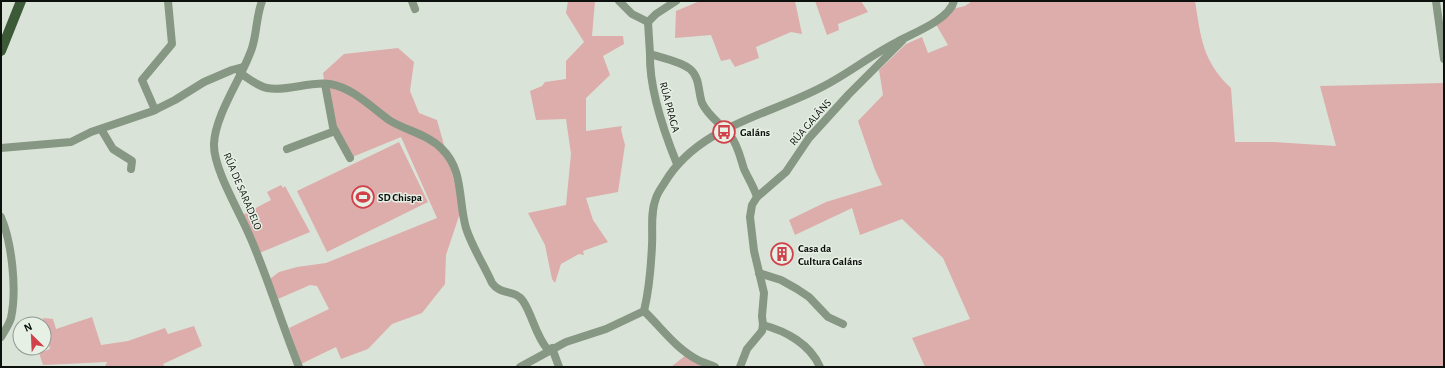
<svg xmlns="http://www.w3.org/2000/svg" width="1445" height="368" font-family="'Alegreya Sans',sans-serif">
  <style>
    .green { fill: #ddadab }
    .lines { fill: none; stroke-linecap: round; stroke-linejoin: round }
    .minor { stroke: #869783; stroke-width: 8 }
    .primary { stroke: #3c5a38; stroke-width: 10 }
    .labels { text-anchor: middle; stroke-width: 3; stroke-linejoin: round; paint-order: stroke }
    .street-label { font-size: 11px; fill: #0d110d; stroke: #e7f0e5 }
    .poi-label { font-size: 11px; font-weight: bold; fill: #0d110d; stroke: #e7f0e5; text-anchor: start }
  </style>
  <rect width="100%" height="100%" fill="#dae3d8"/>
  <!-- green -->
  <g class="green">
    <path d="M 568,1 L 595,1 L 592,36 L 623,36 L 624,44 L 603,56 L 610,75 L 586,98 L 586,131 L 622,126 L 621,130 L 625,145 L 618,192 L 586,198 L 593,220 L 608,242 L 583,251 L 584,255 L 579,254 L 561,264 L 555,283 L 552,279 L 545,245 L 528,213 L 566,205 L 571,154 L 566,119 L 536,120 L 530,91 L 542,86 L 545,82 L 566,79 L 566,61 L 584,42 L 566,13 Z"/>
    <path d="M 700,1 L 795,1 L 802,34 L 791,32 L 756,47 L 759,58 L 735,67 L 730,59 L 721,61 L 711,35 L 675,38 L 676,11 Z"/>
    <path d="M 815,1 L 861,1 L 868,12 L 838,24 L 839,30 L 827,35 Z"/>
    <path d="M 972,1 L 1195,1 C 1201,37 1202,61 1231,88 L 1235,142 L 1273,142 L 1336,146 L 1320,86 L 1444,83 L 1444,367 L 925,367 L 912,338 L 970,319 L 943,258 L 902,219 L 860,235 L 852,208 L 795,235 L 789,220 L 826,202 L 882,185 L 875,170 L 858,121 L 883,95 L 879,70 L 906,44 L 922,37 L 928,53 L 948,45 L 934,21 L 952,9 L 965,6 Z"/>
    <path d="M 398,48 L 414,62 L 410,91 L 419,113 L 437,120 L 460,202 L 461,210 L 446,255 L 445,284 L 422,313 L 392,324 L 368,349 L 341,359 L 336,347 L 301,364 L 289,328 L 329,309 L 317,286 L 310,285 L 278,299 L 270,279 L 279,272 L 297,267 L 326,263 L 437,218 L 401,137 L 350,158 C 335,132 327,104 323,73 L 344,54 Z"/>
    <path d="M 399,142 L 428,202 L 327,252 L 297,191 Z"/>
    <path d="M 281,185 L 283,188 L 285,186 L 310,232 L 257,254 L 241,216 L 271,200 L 267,192 Z"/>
    <path d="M 92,317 L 101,345 L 128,341 L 165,328 L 168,334 L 194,326 L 202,346 L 163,364 L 165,367 L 105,367 L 107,362 L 43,365 L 39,353 L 50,349 L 43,318 L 53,319 L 56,329 Z"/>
    <path d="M 686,355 L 713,367 L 671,367 Z"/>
  </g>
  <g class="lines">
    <!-- minor -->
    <g class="minor">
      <path d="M 262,1 C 256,17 257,33 252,48 C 243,76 215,114 214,144 C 213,169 241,214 251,239 C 269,281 282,325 299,367"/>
      <path d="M 412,1 L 415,9"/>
      <path d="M 619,1 L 632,14 L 648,22 L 650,54 C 662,58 680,61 690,69 C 700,77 698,92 702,103 C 708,116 721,124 730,135 C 738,145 740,157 744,169 C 748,178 754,187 757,197 L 752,205 L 750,217 L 754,251 L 764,293 L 762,316 L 763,325 L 762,331 L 747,349 L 740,367"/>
      <path d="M 1436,1 L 1444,59"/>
      <path d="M 648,22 L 656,14 L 676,1"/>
      <path d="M 650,54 C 649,90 664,132 677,164"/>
      <path d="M 240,73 C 248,78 257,86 267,88 C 287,92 309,81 330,84 C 353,88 371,107 389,120 C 406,131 428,134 442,149 C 464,170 458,201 466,228 C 472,247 484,265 492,283 C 501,296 515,289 523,301 C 533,316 535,335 548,350"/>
      <path d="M 325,84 L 333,127 L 350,158"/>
      <path d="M 155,110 L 142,80 L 172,44 L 168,1"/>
      <path d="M 101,129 L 113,149 L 132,161 L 131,169"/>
      <path d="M 1,148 L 71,142 L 91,132 L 153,111 L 175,100 L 204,82 L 232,70 L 243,67"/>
      <path d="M 287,149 L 335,131"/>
      <path d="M 757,197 L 786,172 L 809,138 L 849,94 L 902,41"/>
      <path d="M 1,217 C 12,243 17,290 11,318 C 9,325 5,330 1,337"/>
      <path d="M 759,273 L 781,280 L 797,289 L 809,297 L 828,317 L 843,324"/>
      <path d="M 644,311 C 661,327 676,349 698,360 C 703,363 710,364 715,367"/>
      <path d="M 763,325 C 786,331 810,344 820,367"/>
      <path d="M 552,348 L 559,367"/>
      <path d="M 520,367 L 566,342 L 606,329 L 644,311 C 649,290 651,268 652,245 C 653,230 650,213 656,198 C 658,192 662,187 665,182 C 699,126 767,116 822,87 C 848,74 871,55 897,42 C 913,33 949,20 954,1"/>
    </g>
    <!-- primary -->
    <path class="primary" d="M 1,51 L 21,1"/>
  </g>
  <!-- icons -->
  <defs>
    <g id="bus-ring" transform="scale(1.15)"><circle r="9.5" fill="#e7f0e5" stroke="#d1414a" stroke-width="1.5"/><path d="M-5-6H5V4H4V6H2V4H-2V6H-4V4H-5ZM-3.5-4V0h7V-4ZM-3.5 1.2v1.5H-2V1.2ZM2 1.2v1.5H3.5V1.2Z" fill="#d1414a"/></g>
    <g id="stadium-ring" transform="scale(1.15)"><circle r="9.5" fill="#e7f0e5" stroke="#d1414a" stroke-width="1.5"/><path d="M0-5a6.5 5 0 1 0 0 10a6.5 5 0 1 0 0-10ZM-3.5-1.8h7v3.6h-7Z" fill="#d1414a"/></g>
    <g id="building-ring" transform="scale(1.15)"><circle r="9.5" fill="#e7f0e5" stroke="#d1414a" stroke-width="1.5"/><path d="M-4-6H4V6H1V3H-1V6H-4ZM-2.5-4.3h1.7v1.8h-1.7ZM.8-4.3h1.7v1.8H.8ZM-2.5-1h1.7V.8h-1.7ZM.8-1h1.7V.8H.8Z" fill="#d1414a"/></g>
  </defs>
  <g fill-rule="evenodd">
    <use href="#bus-ring" x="724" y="132"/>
    <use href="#stadium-ring" x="363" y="197"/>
    <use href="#building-ring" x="782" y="254"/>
  </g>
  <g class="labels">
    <!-- street labels -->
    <g class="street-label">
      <text transform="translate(670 107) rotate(75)" y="4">RÚA PRAGA</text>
      <text transform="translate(810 122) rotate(-49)" y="4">RÚA GALÁNS</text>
      <text transform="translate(243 191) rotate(67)" y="4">RÚA DE SARADELO</text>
    </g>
    <!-- poi labels -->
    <g class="poi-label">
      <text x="740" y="136">Galáns</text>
      <text x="378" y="201">SD Chispa</text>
      <text x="798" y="252">Casa da<tspan x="798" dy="13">Cultura Galáns</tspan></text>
    </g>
  </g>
  <!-- border -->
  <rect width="1445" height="368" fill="none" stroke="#0d110d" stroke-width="4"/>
  <!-- north arrow -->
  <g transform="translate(32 336) rotate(336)"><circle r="19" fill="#e7f0e5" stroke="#90978f"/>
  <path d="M0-3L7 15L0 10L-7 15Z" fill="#d1414a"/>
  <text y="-6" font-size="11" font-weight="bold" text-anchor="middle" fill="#0d110d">N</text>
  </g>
</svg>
